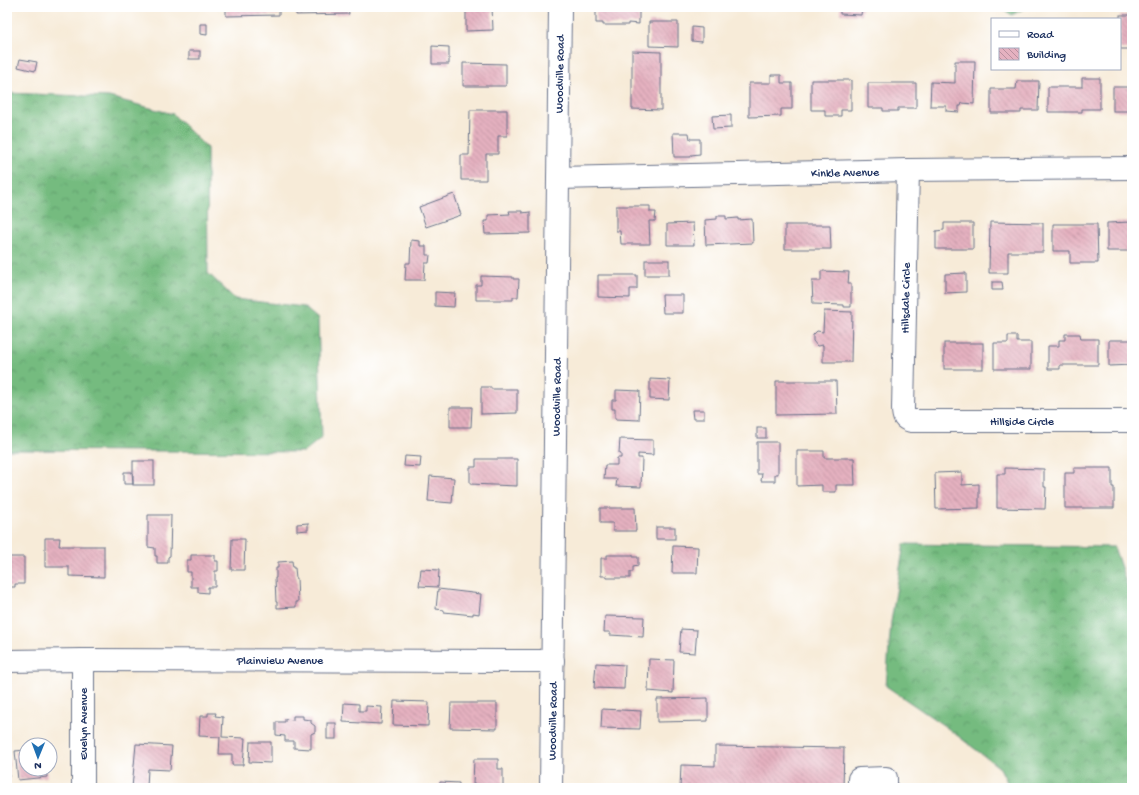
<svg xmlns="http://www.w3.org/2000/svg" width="1139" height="795" font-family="'Gochi Hand',sans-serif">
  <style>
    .forest { fill: url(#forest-crowns); stroke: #48756e }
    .building { fill: url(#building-back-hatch) }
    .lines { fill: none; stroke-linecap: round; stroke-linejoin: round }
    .minor-casing { stroke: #687189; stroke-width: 24 }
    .minor { stroke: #fff; stroke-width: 22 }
    .labels { text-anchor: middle; stroke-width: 3; stroke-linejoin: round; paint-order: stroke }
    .street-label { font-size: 12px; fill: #1b2f5e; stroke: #fff }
  </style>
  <defs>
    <pattern id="forest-crowns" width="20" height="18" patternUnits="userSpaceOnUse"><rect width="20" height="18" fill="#74bb7f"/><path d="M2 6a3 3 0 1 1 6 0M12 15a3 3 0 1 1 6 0" fill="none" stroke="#5e986b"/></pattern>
    <pattern id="building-back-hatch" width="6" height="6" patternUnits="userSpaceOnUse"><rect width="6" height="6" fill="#e5b1c0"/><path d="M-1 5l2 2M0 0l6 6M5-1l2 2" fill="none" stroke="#b9909f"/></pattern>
  </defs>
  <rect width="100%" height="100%" fill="#fff"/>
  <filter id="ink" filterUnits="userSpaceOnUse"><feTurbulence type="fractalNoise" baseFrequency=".025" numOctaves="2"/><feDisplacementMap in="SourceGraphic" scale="8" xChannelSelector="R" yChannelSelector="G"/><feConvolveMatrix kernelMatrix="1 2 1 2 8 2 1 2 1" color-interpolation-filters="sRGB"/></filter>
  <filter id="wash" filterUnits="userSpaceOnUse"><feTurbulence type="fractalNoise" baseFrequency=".012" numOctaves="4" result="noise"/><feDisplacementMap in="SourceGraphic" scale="16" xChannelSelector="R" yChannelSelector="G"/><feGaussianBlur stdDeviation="0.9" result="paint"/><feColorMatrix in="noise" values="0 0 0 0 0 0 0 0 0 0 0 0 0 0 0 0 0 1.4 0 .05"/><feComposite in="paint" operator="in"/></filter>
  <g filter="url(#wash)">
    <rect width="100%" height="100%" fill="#f7ebd8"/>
    <!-- forest -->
    <g class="forest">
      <path d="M 1000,7 L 1027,7 L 1012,15 Z"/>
      <path d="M 7,93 L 109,97 L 173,114 L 207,148 L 208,273 L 235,299 L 304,307 L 318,319 L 322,437 L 304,452 L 7,450 Z"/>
      <path d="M 904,544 L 1114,547 L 1132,600 L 1132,788 L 1010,788 L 1000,768 L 946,727 L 886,686 L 891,622 Z"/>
    </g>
    <g id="blocks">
      <!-- building -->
      <g class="building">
        <path d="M 226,7 L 279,7 L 279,15 L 226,16 Z"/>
        <path d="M 296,7 L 348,7 L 349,14 L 296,15 Z"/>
        <path d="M 466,7 L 492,7 L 493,30 L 466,31 Z"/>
        <path d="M 596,7 L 639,7 L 639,24 L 628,23 L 628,25 L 603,25 L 603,23 L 596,23 Z"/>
        <path d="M 840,7 L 862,7 L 861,15 L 840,14 Z"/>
        <rect x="1120" y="15" width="12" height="34"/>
        <path d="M 649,22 L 678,22 L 678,47 L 649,46 Z"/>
        <path d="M 200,24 L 207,24 L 207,35 L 200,34 Z"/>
        <path d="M 692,27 L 702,28 L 702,42 L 692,41 Z"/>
        <path d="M 432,46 L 449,47 L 449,64 L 432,64 Z"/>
        <rect x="189" y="51" width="11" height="8"/>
        <path d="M 632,51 L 661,52 L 661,110 L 632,109 Z"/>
        <path d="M 20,59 L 37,62 L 35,71 L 18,67 Z"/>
        <path d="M 955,61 L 975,61 L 974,104 L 962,103 L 961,106 L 959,106 L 959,112 L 946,111 L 946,106 L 930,106 L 931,82 L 955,83 Z"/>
        <path d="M 463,63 L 506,64 L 506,86 L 463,86 Z"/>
        <path d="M 771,75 L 781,75 L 781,83 L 792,83 L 792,109 L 781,109 L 781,116 L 749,117 L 749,83 L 771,83 Z"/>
        <path d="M 1082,78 L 1100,78 L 1100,109 L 1082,109 L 1082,112 L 1048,112 L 1048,87 L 1082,87 Z"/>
        <path d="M 811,80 L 851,80 L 851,110 L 841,110 L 841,116 L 825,116 L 825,110 L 811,110 Z"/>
        <path d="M 1017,81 L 1039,81 L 1038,110 L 1021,110 L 1021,113 L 991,113 L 991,89 L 1016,89 Z"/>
        <path d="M 868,83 L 916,83 L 916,108 L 898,108 L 898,111 L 883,111 L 883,108 L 868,108 Z"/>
        <rect x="1113" y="87" width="19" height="24"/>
        <path d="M 470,110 L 507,110 L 507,136 L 498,136 L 498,154 L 486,154 L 486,180 L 461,180 L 461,155 L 469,155 Z"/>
        <path d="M 731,115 L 731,128 L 713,129 L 712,116 Z"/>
        <path d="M 673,133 L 689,133 L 690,139 L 700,139 L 700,154 L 691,155 L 691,157 L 674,157 Z"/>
        <path d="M 454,194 L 461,215 L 426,227 L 419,207 Z"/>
        <path d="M 616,206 L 650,206 L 650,212 L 656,212 L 655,221 L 649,221 L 650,244 L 621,244 L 620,231 L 616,231 Z"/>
        <path d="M 509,211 L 522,211 L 522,213 L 530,212 L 530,233 L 485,234 L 484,221 L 488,221 L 488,215 L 510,214 Z"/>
        <path d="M 717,216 L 726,216 L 726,219 L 738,218 L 738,220 L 752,219 L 753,243 L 706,245 L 705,220 L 717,219 Z"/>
        <path d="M 990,222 L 1043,223 L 1043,252 L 1008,252 L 1008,273 L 989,273 Z"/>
        <path d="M 1132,222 L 1132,251 L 1107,251 L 1107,223 Z"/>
        <path d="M 693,223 L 694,245 L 667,245 L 667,224 Z"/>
        <path d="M 944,223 L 973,223 L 973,249 L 936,249 L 936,231 L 944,230 Z"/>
        <path d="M 1053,224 L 1097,224 L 1098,263 L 1070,263 L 1070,251 L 1053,251 Z"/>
        <path d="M 785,225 L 830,225 L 831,249 L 785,249 Z"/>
        <path d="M 411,240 L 420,241 L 420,246 L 426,246 L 426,255 L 430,255 L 429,263 L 425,263 L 424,280 L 405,280 L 406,263 L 410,263 Z"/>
        <rect x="645" y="260" width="24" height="15"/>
        <path d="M 821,271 L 849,272 L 848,284 L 851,284 L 851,307 L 844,307 L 844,305 L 813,304 L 812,281 L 821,281 Z"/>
        <path d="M 966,273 L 966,292 L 945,293 L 945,274 Z"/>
        <path d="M 598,275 L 637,275 L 637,289 L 630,289 L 630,298 L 598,297 Z"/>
        <path d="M 481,276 L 513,277 L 513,279 L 519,279 L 518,297 L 513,297 L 513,300 L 476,300 L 476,285 L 481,285 Z"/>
        <path d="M 992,282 L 1002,282 L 1003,290 L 992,290 Z"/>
        <path d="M 435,292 L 455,293 L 454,307 L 435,306 Z"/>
        <path d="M 662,295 L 683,295 L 683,313 L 663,313 Z"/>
        <path d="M 824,311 L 852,312 L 851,362 L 823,362 L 823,345 L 817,346 L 813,341 L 813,335 L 817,331 L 823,332 Z"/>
        <path d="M 1065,334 L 1080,334 L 1081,339 L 1098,339 L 1098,365 L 1060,365 L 1060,369 L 1048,369 L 1048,346 L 1059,346 L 1059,340 L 1065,340 Z"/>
        <path d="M 1008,336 L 1017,336 L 1017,342 L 1031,342 L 1031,369 L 994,369 L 994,343 L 1008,343 Z"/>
        <path d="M 1109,340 L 1132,340 L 1132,365 L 1109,366 Z"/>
        <rect x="944" y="343" width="39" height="26"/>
        <path d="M 650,379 L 670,380 L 669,400 L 650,399 Z"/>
        <path d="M 776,381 L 836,381 L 837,414 L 776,415 Z"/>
        <path d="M 481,387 L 491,387 L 491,389 L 517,389 L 517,413 L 481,414 Z"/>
        <path d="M 616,390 L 640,391 L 639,420 L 615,419 L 615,409 L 612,409 L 612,400 L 616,400 Z"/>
        <path d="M 450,407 L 472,407 L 471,427 L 450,427 Z"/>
        <path d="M 692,410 L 704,410 L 704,419 L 693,419 Z"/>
        <rect x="757" y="428" width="9" height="10"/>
        <path d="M 620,439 L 653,440 L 653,455 L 638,454 L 638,458 L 642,458 L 641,487 L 616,486 L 617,479 L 604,479 L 605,465 L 617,465 L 617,458 L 621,458 L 621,454 L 619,453 Z"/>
        <path d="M 757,442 L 778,442 L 778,474 L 775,474 L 775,481 L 761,481 L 762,474 L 757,474 Z"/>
        <path d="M 797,451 L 824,451 L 824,458 L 854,458 L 855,485 L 836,485 L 836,492 L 822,492 L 822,485 L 797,486 Z"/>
        <path d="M 405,456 L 421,457 L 420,467 L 404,466 Z"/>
        <path d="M 476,459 L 517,459 L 517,486 L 470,484 L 470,467 L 476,467 Z"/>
        <rect x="133" y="461" width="21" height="24"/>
        <path d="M 1005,468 L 1044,469 L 1044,487 L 1046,487 L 1045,509 L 997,508 L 997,474 L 1005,474 Z"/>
        <path d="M 1074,468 L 1112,468 L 1112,487 L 1114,487 L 1114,508 L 1065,508 L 1065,473 L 1074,473 Z"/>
        <path d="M 124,472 L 132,472 L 133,484 L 124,484 Z"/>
        <path d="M 962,472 L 962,485 L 979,484 L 979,508 L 936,509 L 935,473 Z"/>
        <path d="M 430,476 L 454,478 L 452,503 L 428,501 Z"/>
        <path d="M 600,508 L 635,508 L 636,531 L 613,531 L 613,523 L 600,523 Z"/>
        <path d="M 148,515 L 171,515 L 170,556 L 168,557 L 168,563 L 157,563 L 157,556 L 155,556 L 155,548 L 148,547 Z"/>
        <path d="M 308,523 L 308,530 L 297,531 L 297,524 Z"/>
        <rect x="656" y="527" width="19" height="12"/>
        <path d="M 45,538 L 60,538 L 59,546 L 104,546 L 104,577 L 69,576 L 69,567 L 45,567 Z"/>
        <path d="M 232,539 L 245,539 L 244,570 L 231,570 Z"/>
        <path d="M 673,546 L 698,547 L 697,573 L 672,573 Z"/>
        <path d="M 191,555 L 215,555 L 215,561 L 218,561 L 218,571 L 215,571 L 215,587 L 208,587 L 208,593 L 198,592 L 198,587 L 191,587 L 191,572 L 187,572 L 187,560 L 191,560 Z"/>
        <path d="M 607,555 L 633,555 L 633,557 L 638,557 L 638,566 L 633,567 L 633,572 L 630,572 L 630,578 L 607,578 L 607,576 L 601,576 L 601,558 L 607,558 Z"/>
        <path d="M 7,557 L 24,557 L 24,584 L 15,584 L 15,587 L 7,587 Z"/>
        <path d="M 292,561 L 293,568 L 295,568 L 296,578 L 297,578 L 298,602 L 296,602 L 296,607 L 277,608 L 277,602 L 276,602 L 275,578 L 276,578 L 276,568 L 278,568 L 278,562 Z"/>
        <path d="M 421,569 L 439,570 L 438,587 L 419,586 Z"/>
        <path d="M 438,589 L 481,594 L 479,614 L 473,613 L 473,615 L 444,612 L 444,610 L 436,609 Z"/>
        <path d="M 605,616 L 644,617 L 643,637 L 610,635 L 610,632 L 604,632 Z"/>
        <path d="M 681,629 L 697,630 L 695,653 L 679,652 Z"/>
        <path d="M 649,659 L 674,660 L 673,693 L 648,691 Z"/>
        <path d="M 596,663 L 625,665 L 624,689 L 594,688 Z"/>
        <path d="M 708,698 L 708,721 L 657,722 L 657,699 Z"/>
        <path d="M 394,701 L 429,702 L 428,726 L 393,725 Z"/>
        <path d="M 344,703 L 359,704 L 359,711 L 366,711 L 366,706 L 382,707 L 381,724 L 343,722 Z"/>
        <path d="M 451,703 L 497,703 L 497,729 L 450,728 Z"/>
        <path d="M 602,709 L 641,711 L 640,729 L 601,728 Z"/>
        <path d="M 208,713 L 216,713 L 215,716 L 223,717 L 222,737 L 245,738 L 243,765 L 232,765 L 232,754 L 219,754 L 220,737 L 199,736 L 200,716 L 208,716 Z"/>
        <path d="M 293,716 L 303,716 L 303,719 L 311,720 L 311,723 L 315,726 L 315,732 L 311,734 L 311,749 L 294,748 L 294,741 L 285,741 L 285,736 L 276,735 L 276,722 L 285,722 L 285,719 L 293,720 Z"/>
        <rect x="327" y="723" width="9" height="16"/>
        <path d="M 250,742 L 271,742 L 271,763 L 249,762 Z"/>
        <path d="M 136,744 L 172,746 L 170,770 L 148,769 L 147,787 L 150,788 L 132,788 Z"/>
        <path d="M 715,746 L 844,748 L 843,788 L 680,788 L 681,765 L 715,766 Z"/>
        <path d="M 26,750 L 26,769 L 46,769 L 47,777 L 18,780 L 15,751 Z"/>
        <rect x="7" y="754" width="2" height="22"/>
        <path d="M 474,759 L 498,759 L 498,769 L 503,769 L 503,786 L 473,784 Z"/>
        <path d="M 440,782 L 459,783 L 459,788 L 439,788 Z"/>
      </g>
    </g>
  </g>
  <g filter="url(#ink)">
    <use href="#blocks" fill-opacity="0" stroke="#687189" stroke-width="1"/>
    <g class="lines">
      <!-- minor casing -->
      <g class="minor-casing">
        <g id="minor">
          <path d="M 908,170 L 903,409 C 903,417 904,419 911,421 L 1132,421"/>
          <path d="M 558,178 L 908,170 L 1132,168"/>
          <path d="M 7,661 L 83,660 L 553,661"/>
          <path d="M 83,788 L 83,660"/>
          <path d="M 551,788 L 560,7"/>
          <path d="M 859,788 L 859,779 L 886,778 L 886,788"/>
        </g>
      </g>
      <!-- minor -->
      <use href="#minor" class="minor"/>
    </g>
  </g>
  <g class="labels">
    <!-- street labels -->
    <g class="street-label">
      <text transform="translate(559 74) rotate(-89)" y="4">Woodville Road</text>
      <text transform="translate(845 172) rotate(-1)" y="4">Kinkle Avenue</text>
      <text transform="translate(905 298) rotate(-89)" y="4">Hillsdale Circle</text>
      <text transform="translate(556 397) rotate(-89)" y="4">Woodville Road</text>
      <text x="1022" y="425">Hillside Circle</text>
      <text x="280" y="664">Plainview Avenue</text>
      <text transform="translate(552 721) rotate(-89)" y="4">Woodville Road</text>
      <text transform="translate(83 724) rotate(-90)" y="4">Evelyn Avenue</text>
    </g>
  </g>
  <!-- margin -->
  <rect width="1139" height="795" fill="none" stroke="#fff" stroke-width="24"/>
  <!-- legend -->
  <rect x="991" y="18" width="130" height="52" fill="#ffffff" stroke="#a4acbf"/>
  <rect x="999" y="31" width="20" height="6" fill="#ffffff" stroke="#a4acbf"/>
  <text x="1027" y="38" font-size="12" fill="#1b2f5e">Road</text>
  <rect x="999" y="48" width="20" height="12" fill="url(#building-back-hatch)" stroke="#a4acbf"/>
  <text x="1027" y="58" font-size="12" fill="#1b2f5e">Building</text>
  <!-- north arrow -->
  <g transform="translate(38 757) rotate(181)"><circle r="19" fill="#ffffff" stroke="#a4acbf"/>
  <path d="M0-3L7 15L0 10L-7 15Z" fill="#1f6fb2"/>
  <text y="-6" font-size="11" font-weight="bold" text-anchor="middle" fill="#1b2f5e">N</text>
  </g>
</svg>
